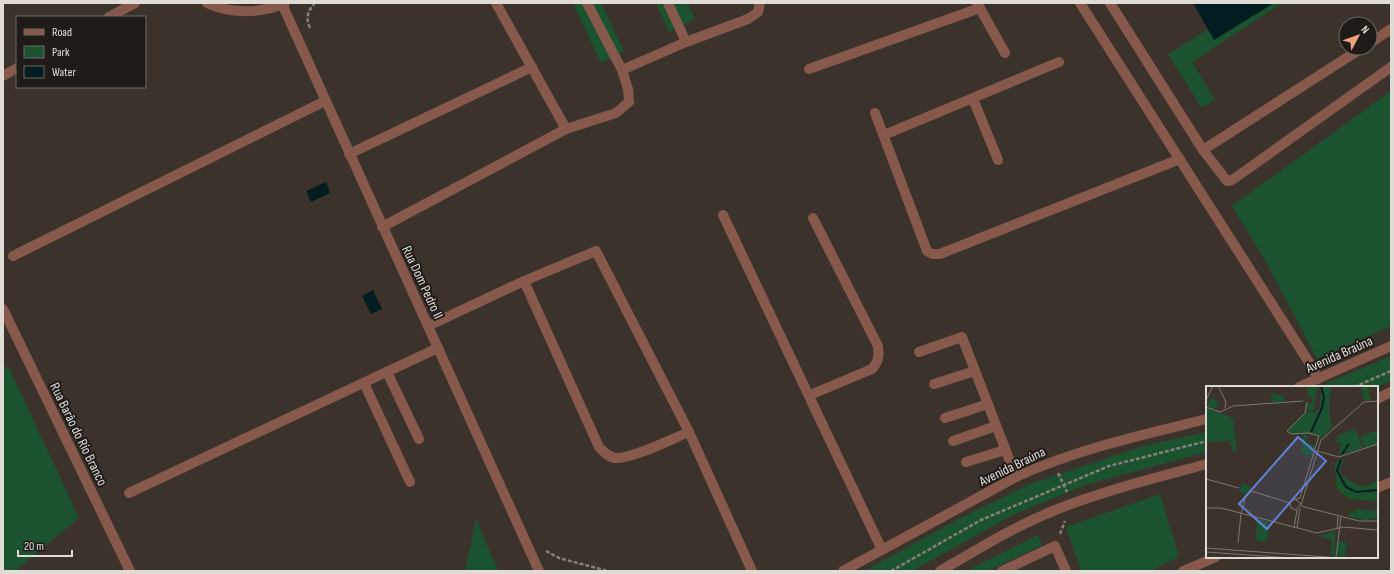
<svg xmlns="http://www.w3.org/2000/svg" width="1394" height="574" font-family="'Sofia Sans Condensed',sans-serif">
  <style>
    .green { fill: #1b5330 }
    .water { fill: #011d20 }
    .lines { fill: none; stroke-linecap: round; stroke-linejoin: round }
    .path { stroke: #867e78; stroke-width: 2.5; stroke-dasharray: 4 2; stroke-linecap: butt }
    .service { stroke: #87584c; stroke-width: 10 }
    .minor { stroke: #87584c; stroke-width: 10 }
    .tertiary { stroke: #87584c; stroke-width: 10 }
    .labels { text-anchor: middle; stroke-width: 4; stroke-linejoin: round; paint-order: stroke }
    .street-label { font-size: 14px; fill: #e1dbd6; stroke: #1f1c18 }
    .inset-river { fill: none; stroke: #011d20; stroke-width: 2 }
    .inset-road { fill: none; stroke: #7d766f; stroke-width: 1 }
    .view { fill: #627fd7; fill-opacity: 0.15; stroke: #627fd7; stroke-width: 2 }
    .inset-edge { fill: none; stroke: #e1dbd6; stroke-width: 2 }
  </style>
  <rect width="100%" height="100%" fill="#3b332b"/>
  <!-- green -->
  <g class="green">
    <path d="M 573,3 L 601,3 L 624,51 L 601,63 Z"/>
    <path d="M 656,3 L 687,3 L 695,19 L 669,32 Z"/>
    <path d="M 1251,3 L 1282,3 L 1192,62 L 1215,100 L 1202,108 L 1168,54 Z"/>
    <path d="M 1391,91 L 1391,326 L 1317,359 L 1265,260 L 1232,206 Z"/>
    <path d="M 1391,356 L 1391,381 L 1377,387 L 1318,387 Z"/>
    <path d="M 8,366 L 79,518 L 15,571 L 3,571 L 3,370 Z"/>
    <path d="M 1207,432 L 1207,452 L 1088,484 L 1015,514 L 912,571 L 864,571 L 957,520 L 1030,484 L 1143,446 Z"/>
    <path d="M 1160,494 L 1179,557 L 1150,571 L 1081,571 L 1066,527 Z"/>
    <path d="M 476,519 L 498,571 L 465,571 Z"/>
    <path d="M 1038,535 L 1042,545 L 988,571 L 966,571 Z"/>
  </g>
  <!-- water -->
  <g class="water">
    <path d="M 1193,3 L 1274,3 L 1214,40 Z"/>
    <path d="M 326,182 L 330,193 L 311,202 L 306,191 Z"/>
    <path d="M 373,290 L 382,309 L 371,314 L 362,296 Z"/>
  </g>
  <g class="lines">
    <!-- path -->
    <g class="path">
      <path d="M 310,28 C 305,17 308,11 315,3"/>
      <path d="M 1354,387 L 1391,371"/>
      <path d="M 1058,473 L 1067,492"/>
      <path d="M 1060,534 L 1065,521"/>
      <path d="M 546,551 L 559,558 L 608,571"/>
      <path d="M 891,571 L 981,520 L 1109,466 L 1207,441"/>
    </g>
    <!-- service -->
    <g class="service">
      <path d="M 496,3 L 566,129"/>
      <path d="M 587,3 L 622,70"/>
      <path d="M 668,3 L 686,42"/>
      <path d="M 349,154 L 532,67"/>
      <path d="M 723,215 L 882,550"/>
      <path d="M 382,227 L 566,129 L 616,113 L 629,102 L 628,89 L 622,70 L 686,42 L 748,19 L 758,12 L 760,3"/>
      <path d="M 13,256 L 325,101"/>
      <path d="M 524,281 L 599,447 C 604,452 609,458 617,458 C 634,458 672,439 689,432"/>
      <path d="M 428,326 L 524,281 L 596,251 L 689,432 L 752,571"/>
      <path d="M 919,352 L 962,337 L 1016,477"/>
      <path d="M 387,372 L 419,439"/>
      <path d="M 364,383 L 410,482"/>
      <path d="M 934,384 L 975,371"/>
      <path d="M 810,395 L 872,369 C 879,361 879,356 878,346 L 813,218"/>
      <path d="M 945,418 L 988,404"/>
      <path d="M 953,441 L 996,426"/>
      <path d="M 966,462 L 1005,450"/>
      <path d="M 129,493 L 395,368"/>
    </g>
    <!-- minor -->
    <g class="minor">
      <path d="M 977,3 L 1005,53"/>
      <path d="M 1080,3 L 1312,367 L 1318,379"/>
      <path d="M 1110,3 L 1203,150 L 1227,181 L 1232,180 L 1252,166 L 1391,67"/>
      <path d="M 1370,43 L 1391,29"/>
      <path d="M 809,69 L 980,8"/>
      <path d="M 973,99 L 998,160"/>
      <path d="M 875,113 L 927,251 L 932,254 L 940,254 L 1180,159"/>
      <path d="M 884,135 L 1059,62"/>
      <path d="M 1203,150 L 1362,48"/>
      <path d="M 395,368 L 438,348"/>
      <path d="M 1377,488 L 1391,482"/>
      <path d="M 1002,571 L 1055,546 L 1066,571"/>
      <path d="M 1183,571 L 1216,557"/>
    </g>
    <!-- tertiary -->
    <g class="tertiary">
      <path d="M 207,3 C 230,14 261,14 285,3"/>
      <path d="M 282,4 L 539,571"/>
      <path d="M 109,17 L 135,3"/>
      <path d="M 3,76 L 17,68"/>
      <path d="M 3,309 L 130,571"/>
      <path d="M 1299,387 L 1391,346"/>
      <path d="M 1377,399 L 1391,392"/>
      <path d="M 843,571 L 1016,477 C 1077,449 1142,435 1207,419"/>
      <path d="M 940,571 C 977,550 1013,527 1053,511 C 1102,491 1155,478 1207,464"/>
    </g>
  </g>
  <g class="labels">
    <!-- street labels -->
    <g class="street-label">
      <text transform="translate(423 282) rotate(65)" y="5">Rua Dom Pedro II</text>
      <text transform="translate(1339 354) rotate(-24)" y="5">Avenida Braúna</text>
      <text transform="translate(79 434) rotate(64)" y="5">Rua Barão do Río Branco</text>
      <text transform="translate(1012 466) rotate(-26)" y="5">Avenida Braúna</text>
    </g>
  </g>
  <!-- overview -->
  <g transform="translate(1206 386)">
    <rect width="172" height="172" fill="#3b332b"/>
    <path d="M 101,0 L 111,0 L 108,24 L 101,25 L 101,17 L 106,18 L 106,11 L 102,11 ZM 115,0 L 125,0 L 123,24 L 126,42 L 116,51 L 103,47 L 85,48 L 82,44 L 100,26 L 110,26 L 114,22 ZM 162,1 L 165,14 L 158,15 L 155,2 ZM 0,22 L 27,32 L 31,66 L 25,65 L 27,60 L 24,60 L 24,54 L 0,57 ZM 172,44 L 172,58 L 159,62 L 154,51 ZM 97,49 L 101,49 L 101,57 L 109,58 L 106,70 L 95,67 ZM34 103a5 5 0 1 1 10 0a5 5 0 1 1-10 0ZM 51,133 L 62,136 L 61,156 L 50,155 ZM 129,145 L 129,170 L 125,169 L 126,154 L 113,150 ZM 132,155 L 141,157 L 139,171 L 131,170 Z" fill="#1b5330"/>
    <path d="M 65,7 L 78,10 L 79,15 L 66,16 ZM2 18a5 5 0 1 1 10 0a5 5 0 1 1-10 0ZM 149,43 L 157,62 L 132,70 L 136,58 L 130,56 L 132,49 ZM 133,73 L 138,74 L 134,83 L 135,89 L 152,100 L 160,100 L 172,95 L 172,132 L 159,134 L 141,130 L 149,123 L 170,125 L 171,115 L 144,113 L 131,104 L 129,79 Z" fill="#1b5330"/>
    <path class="inset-river" d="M 105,46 L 116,22 L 118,11 L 115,0M 136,68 L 143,58M 135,73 L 131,85 L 140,101 L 150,106 L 172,104"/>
    <path class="inset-road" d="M 12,0 L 20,16 L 19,22M 0,14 L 7,0M 101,16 L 99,27 L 81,45 L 85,48 L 103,47 L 113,50M 0,21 L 14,26 L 27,20 L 97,15M 111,65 L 133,71 L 172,58M 0,93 L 33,102M 45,105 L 84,117M 89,113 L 95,118 L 90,124 L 85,122 L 84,117 L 87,114 L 94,112 L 113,50M 95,119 L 115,54 L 158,16 L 172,15M 95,120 L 153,135 L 172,135M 0,122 L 15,122 L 111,147 L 137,141 L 172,144M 88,142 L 91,124M 91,142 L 94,122M 131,143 L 132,130M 32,157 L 35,128 L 40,109M 0,162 L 134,172M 0,166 L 85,172M 130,171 L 135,131"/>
    <path class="view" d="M 92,51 L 120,75 L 61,143 L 33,118 Z"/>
    <rect width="172" height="172" class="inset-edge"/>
  </g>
  <!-- border -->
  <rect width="1394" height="574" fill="none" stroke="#e1dbd6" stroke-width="8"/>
  <!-- legend -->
  <rect x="16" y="16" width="130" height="72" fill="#1f1c18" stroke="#6d6864"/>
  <rect x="24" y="29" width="20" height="6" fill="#87584c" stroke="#6d6864"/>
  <text x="52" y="36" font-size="12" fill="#e1dbd6">Road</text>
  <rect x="24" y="46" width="20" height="12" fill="#1b5330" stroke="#6d6864"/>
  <text x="52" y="56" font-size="12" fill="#e1dbd6">Park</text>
  <rect x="24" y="66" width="20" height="12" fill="#011d20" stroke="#6d6864"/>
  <text x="52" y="76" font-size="12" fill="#e1dbd6">Water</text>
  <!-- north arrow -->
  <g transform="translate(1358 36) rotate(49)"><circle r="19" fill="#1f1c18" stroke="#6d6864"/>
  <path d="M0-3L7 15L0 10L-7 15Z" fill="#f1a17d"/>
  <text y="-6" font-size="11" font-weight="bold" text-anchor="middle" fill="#e1dbd6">N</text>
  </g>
  <!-- scale -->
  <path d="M18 550v6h54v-6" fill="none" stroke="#e1dbd6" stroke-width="2"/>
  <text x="24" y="550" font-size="12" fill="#e1dbd6" stroke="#1f1c18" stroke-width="3" paint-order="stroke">20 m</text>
</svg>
